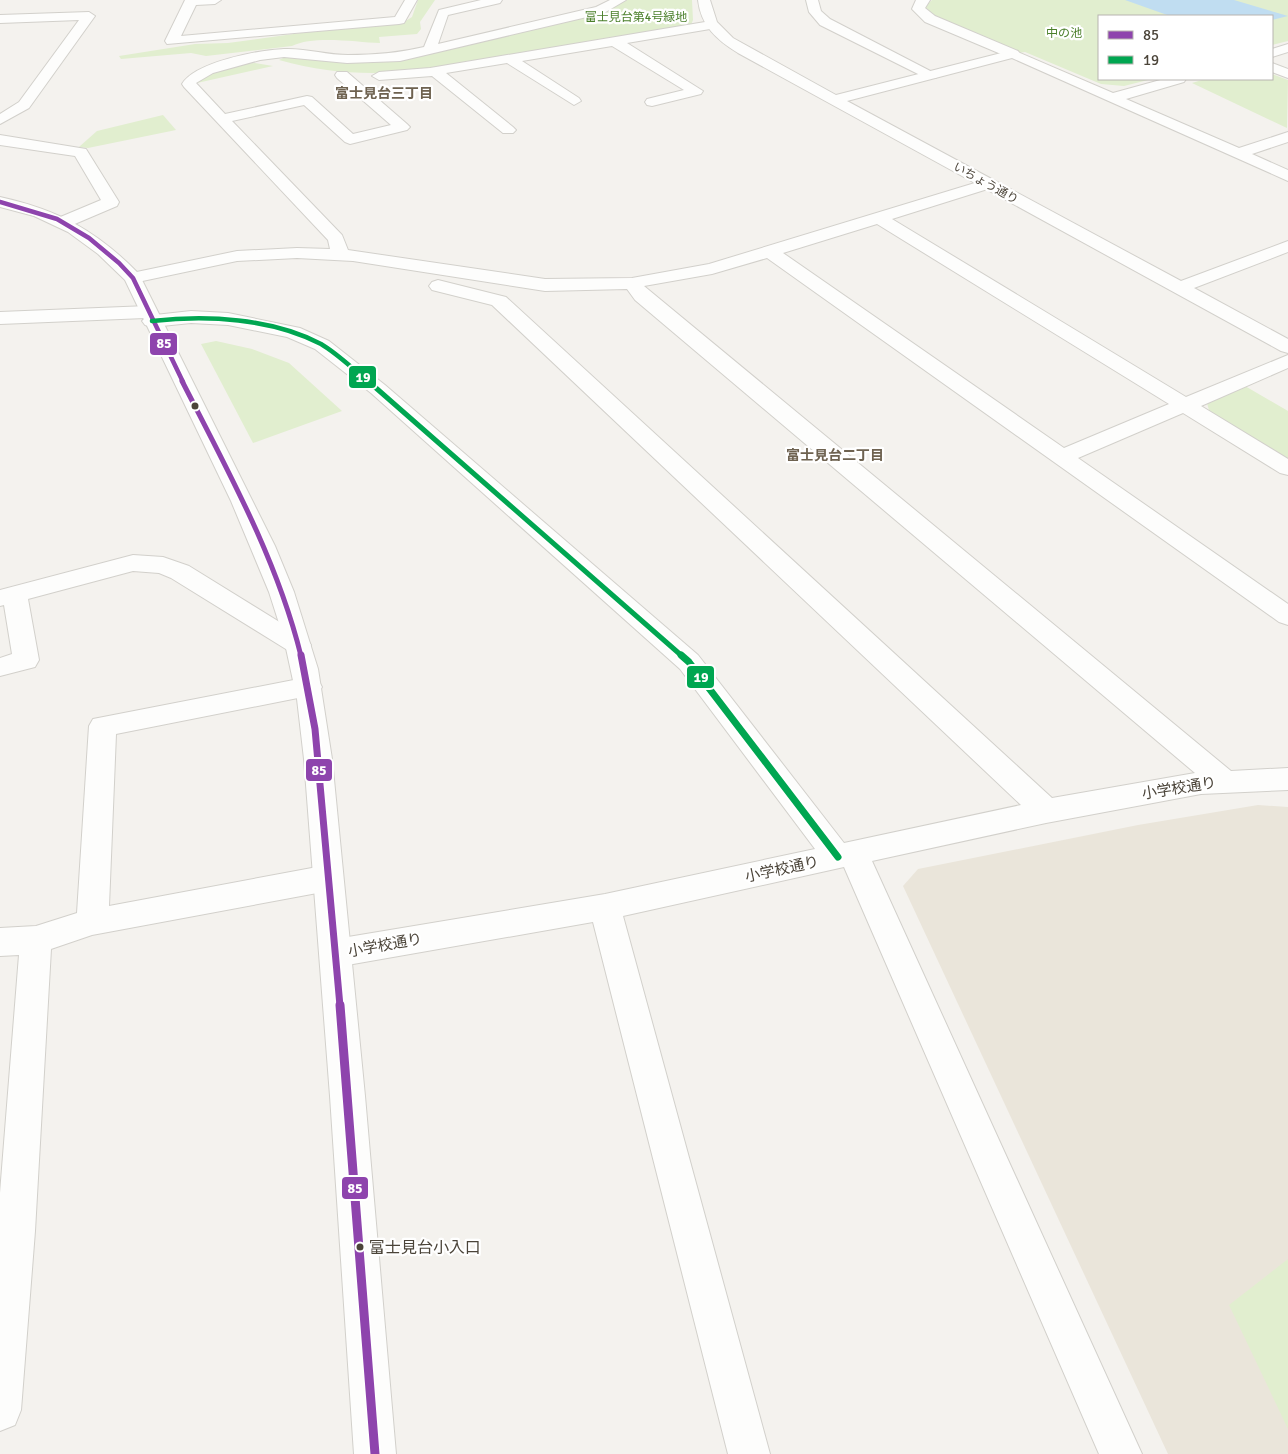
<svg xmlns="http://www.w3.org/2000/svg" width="1288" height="1454" font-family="Signika,'Noto Sans JP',sans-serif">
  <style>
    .education { fill: #eae5da }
    .green { fill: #e1eecf }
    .water { fill: #c0ddf1 }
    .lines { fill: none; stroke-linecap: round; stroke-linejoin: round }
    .minor-casing { stroke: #d2d0cb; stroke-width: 2 }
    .tertiary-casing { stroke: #d2d0cb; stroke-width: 2 }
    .minor { fill: #fdfdfc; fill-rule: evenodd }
    .tertiary { fill: #fdfdfc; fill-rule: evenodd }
    .bus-1-far3-casing { stroke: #fff; stroke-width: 7 }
    .bus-1-far2-casing { stroke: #fff; stroke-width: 8 }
    .bus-1-far1-casing { stroke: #fff; stroke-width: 11 }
    .bus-1-casing { stroke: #fff; stroke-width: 12 }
    .bus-2-far2-casing { stroke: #fff; stroke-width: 7 }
    .bus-2-far1-casing { stroke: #fff; stroke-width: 8 }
    .bus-2-casing { stroke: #fff; stroke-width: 11 }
    .bus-1-far3 { stroke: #8e44ad; stroke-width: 4.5 }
    .bus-1-far2 { stroke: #8e44ad; stroke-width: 5 }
    .bus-1-far1 { stroke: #8e44ad; stroke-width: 7 }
    .bus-1 { stroke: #8e44ad; stroke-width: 9 }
    .bus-2-far2 { stroke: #00a651; stroke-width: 4.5 }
    .bus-2-far1 { stroke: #00a651; stroke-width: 5 }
    .bus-2 { stroke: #00a651; stroke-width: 7 }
    .bus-dot { fill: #4b4439; stroke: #fff; stroke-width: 2 }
    .labels { text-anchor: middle; stroke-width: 4.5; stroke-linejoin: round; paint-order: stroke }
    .far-park-label { font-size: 12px; fill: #4a7f2a; stroke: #fff }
    .far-street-label { font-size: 12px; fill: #4b4439; stroke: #fff }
    .far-neighbourhood-label { font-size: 14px; font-weight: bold; fill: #6e6250; stroke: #fff }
    .street-label { font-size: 15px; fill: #4b4439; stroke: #fff }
    .near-bus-label { font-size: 16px; fill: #4b4439; stroke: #fff; text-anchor: start }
    .line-badge { stroke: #fff; stroke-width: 2 }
    .badge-label { font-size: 14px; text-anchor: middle; font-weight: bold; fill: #fff }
  </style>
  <rect width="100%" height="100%" fill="#f4f2ee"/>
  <!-- education -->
  <path class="education" d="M 1258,805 L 1288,807 L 1288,1454 L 1168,1454 L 903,886 L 918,869 L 1138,825 Z"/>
  <!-- green -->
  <g class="green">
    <path d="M 418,0 L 435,0 L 420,22 L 421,29 L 417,34 L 379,37 L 380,43 C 356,42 313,35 292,46 L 206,56 L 191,53 L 121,59 L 119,56 L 195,44 L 228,43 L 315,31 L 404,22 L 412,17 Z"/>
    <path d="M 627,0 L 692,0 L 693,20 L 691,25 C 635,35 579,45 523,54 C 435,69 367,85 279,60 L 287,56 L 370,62 L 606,11 Z"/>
    <path d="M 932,0 L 1288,0 L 1288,41 L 1272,45 L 1272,16 L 1099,16 L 1099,79 L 1152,79 L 1124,86 L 1101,84 L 1025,52 L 1018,53 L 938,19 L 923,8 Z"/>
    <path d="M 255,63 L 273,66 L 197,83 C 208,67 238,64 255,63 Z"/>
    <path d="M 1272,74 L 1288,80 L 1287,128 L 1192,83 L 1205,79 L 1272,79 Z"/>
    <path d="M 163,115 L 176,130 L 88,148 L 79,147 L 97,131 Z"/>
    <path d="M 216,341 L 252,349 L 289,363 L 342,411 L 253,443 L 201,344 Z"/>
    <path d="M 1245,386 L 1288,411 L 1288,460 L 1210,414 L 1207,403 Z"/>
    <path d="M 1288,1259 L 1288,1429 L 1229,1305 Z"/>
  </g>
  <!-- water -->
  <path class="water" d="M 1125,0 L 1234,0 L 1288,16 L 1272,20 L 1272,16 L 1170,16 Z"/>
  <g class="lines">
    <!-- minor casing -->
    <g class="minor-casing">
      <g id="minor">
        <path d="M 185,0 L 221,0 L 215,4 L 196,5 L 181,36 L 395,17 L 405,0 L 417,0 L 404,23 L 399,24 L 167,44 L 165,41 Z"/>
        <path d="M 481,0 L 502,0 L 500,3 L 448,15 L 438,44 L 596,7 L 610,0 L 626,0 L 604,13 L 400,61 L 347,63 L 284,57 L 260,60 L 213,73 L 196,83 L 225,114 L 307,96 L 312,97 L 353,134 L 391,125 L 337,78 L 335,75 L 337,72 L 347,72 L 407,124 L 410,127 L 407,130 L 350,144 L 345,142 L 304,105 L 232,121 L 342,235 L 348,250 L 545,279 L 632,278 L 709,264 L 988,179 L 996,184 L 994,187 L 892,219 L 1186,397 L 1288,355 L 1288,368 L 1201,406 L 1288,459 L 1288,475 L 1280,473 L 1183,413 L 1078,458 L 1288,604 L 1288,625 L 1279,622 L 767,258 L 712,274 L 644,286 L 1231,771 L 1288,768 L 1288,790 L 1201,794 L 1046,823 L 872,861 L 1142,1454 L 1099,1454 L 844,867 L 623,916 L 770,1454 L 728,1454 L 593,922 L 336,967 L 325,963 L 320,953 L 325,943 L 336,939 L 605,894 L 815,849 L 680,669 L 371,393 L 315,349 L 287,337 L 228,325 L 191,323 L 152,327 L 145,325 L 142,321 L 145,318 L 0,324 L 0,312 L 148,306 L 155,308 L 157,312 L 155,315 L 191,311 L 228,313 L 300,328 L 329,341 L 385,385 L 698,655 L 844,843 L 1021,805 L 492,305 L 432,290 L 429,286 L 432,282 L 438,280 L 506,297 L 1052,798 L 1195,773 L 635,300 L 627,289 L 545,291 L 353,261 L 297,258 L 237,261 L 133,283 L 127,282 L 124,278 L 127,274 L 237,251 L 297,248 L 330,249 L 328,240 L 184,87 L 182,84 C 195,62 259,50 284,49 C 305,48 327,55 348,55 C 374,55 399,53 424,47 L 439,10 ZM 877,224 L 1169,404 L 1064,448 L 783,253 Z"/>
        <path d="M 806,0 L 818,0 L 821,11 L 830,19 L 938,75 L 936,78 L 926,78 L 820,25 L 809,12 Z"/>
        <path d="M 916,0 L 930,0 L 925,8 L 935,16 L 1018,51 L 1020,54 L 1013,58 L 1008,57 L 925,22 L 912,9 Z"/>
        <path d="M 89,12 L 95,16 L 29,108 L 0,124 L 0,114 L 19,102 L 79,20 L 0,23 L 0,15 Z"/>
        <path d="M 711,21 L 716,22 L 717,25 L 716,28 L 627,43 L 703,91 L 701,94 L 652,106 L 647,105 L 645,102 L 647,99 L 684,90 L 612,46 L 522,61 L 579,98 L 581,101 L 574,105 L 507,63 L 446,73 L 513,127 L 516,130 L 513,133 L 503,133 L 432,76 L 379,80 L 372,76 L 379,72 L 430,68 Z"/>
        <path d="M 1272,63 L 1288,69 L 1288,78 L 1272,72 Z"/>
        <path d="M 0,135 L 86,149 L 119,202 L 117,206 L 70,226 L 58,226 L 55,222 L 58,218 L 101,200 L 75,156 L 0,145 Z"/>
        <path d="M 133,555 L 163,557 L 189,566 L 307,639 L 311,645 L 307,651 L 298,654 L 289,651 L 171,578 L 159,573 L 133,571 L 28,599 L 39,660 L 35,667 L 0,676 L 0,658 L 12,654 L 4,605 L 0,606 L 0,590 Z"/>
        <path d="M 309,677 L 318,680 L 322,687 L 318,694 L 116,734 L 109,906 L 328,865 L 339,869 L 343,878 L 339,887 L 328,891 L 92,935 L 51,949 L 35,1231 L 21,1410 L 15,1425 L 0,1431 L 0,1193 L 19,955 L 0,956 L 0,928 L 36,926 L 77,913 L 89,726 L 93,719 Z"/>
      </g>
    </g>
    <!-- tertiary casing -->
    <g class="tertiary-casing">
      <g id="tertiary">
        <path d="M 698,0 L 710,0 L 717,22 L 733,38 L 836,95 L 1013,50 L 1113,93 L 1164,79 L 1186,79 L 1184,82 L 1126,99 L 1239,148 L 1288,132 L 1288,142 L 1252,154 L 1288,170 L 1288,181 L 1012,58 L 847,101 L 1181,281 L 1288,241 L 1288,252 L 1194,288 L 1288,339 L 1288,353 L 1281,351 L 738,53 C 717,40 701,26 698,0 Z"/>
        <path d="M 1288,44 L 1288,52 L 1272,57 L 1272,49 Z"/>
        <path d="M 0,197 C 59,210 97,231 139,274 L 275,546 L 294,592 L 318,669 L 332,759 L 365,1096 L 396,1454 L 354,1454 L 330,1096 L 304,759 L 297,699 L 284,639 L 269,592 L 231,501 L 125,280 L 98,254 L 68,232 L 34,216 L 0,207 Z"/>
      </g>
    </g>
    <!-- minor -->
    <use href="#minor" class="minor"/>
    <!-- tertiary -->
    <use href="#tertiary" class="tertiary"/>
    <!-- bus-1-far3 casing -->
    <g class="bus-1-far3-casing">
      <path id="bus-1-far3" d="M 0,202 L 57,219 L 89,238 L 119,263 L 133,278 L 183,382"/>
    </g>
    <!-- bus-1-far2 casing -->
    <g class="bus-1-far2-casing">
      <path id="bus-1-far2" d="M 182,381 C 227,469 277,559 301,656"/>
    </g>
    <!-- bus-1-far1 casing -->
    <g class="bus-1-far1-casing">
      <path id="bus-1-far1" d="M 301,655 L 315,729 L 340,1006"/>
    </g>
    <!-- bus-1 casing -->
    <g class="bus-1-casing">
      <path id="bus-1" d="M 340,1005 L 375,1454"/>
    </g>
    <!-- bus-2-far2 casing -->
    <g class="bus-2-far2-casing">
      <path id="bus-2-far2" d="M 152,321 C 207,315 271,318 321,344 C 338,354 354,370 369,382"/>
    </g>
    <!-- bus-2-far1 casing -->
    <g class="bus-2-far1-casing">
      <path id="bus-2-far1" d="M 368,381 L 682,656"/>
    </g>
    <!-- bus-2 casing -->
    <g class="bus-2-casing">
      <path id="bus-2" d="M 681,655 L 689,662 L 838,857"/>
    </g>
    <!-- bus-1-far3 -->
    <use href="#bus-1-far3" class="bus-1-far3"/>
    <!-- bus-1-far2 -->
    <use href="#bus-1-far2" class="bus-1-far2"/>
    <!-- bus-1-far1 -->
    <use href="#bus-1-far1" class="bus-1-far1"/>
    <!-- bus-1 -->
    <use href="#bus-1" class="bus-1"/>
    <!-- bus-2-far2 -->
    <use href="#bus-2-far2" class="bus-2-far2"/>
    <!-- bus-2-far1 -->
    <use href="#bus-2-far1" class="bus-2-far1"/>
    <!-- bus-2 -->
    <use href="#bus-2" class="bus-2"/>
  </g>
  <!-- markers -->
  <g class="bus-dot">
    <circle cx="195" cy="406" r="4.5"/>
    <circle cx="360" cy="1247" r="4.5"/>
  </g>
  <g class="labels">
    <!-- far-park labels -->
    <g class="far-park-label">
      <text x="636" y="21">富士見台第4号緑地</text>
      <text x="1064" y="37">中の池</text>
    </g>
    <!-- far-street labels -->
    <g class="far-street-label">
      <text transform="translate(986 183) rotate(29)" y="4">いちょう通り</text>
    </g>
    <!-- far-neighbourhood labels -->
    <g class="far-neighbourhood-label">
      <text x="384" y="98">富士見台三丁目</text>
      <text x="835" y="460">富士見台二丁目</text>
    </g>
    <!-- street labels -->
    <g class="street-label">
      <text transform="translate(1179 788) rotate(-9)" y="5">小学校通り</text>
      <text transform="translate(782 869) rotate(-12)" y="5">小学校通り</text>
      <text transform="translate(385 945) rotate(-10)" y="5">小学校通り</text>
    </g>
    <!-- near-bus labels -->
    <g class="near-bus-label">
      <text x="369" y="1253">富士見台小入口</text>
    </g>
  </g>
  <g class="line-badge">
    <rect x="149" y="332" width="29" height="24" rx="5" fill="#8e44ad"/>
    <rect x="348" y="365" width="29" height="24" rx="5" fill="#00a651"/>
    <rect x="686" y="665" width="29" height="24" rx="5" fill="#00a651"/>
    <rect x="305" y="758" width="28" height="24" rx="5" fill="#8e44ad"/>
    <rect x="341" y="1176" width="28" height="24" rx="5" fill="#8e44ad"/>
  </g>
  <g class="badge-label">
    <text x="164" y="348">85</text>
    <text x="363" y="382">19</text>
    <text x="701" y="682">19</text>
    <text x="319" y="775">85</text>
    <text x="355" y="1193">85</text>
  </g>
  <!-- legend -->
  <rect x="1098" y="15" width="175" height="65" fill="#ffffff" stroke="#b7b4b0"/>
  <rect x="1108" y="31" width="25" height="8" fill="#8e44ad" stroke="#b7b4b0"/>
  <text x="1143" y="40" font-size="15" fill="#4b4439">85</text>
  <rect x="1108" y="56" width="25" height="8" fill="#00a651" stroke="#b7b4b0"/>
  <text x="1143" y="65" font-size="15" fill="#4b4439">19</text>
</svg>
